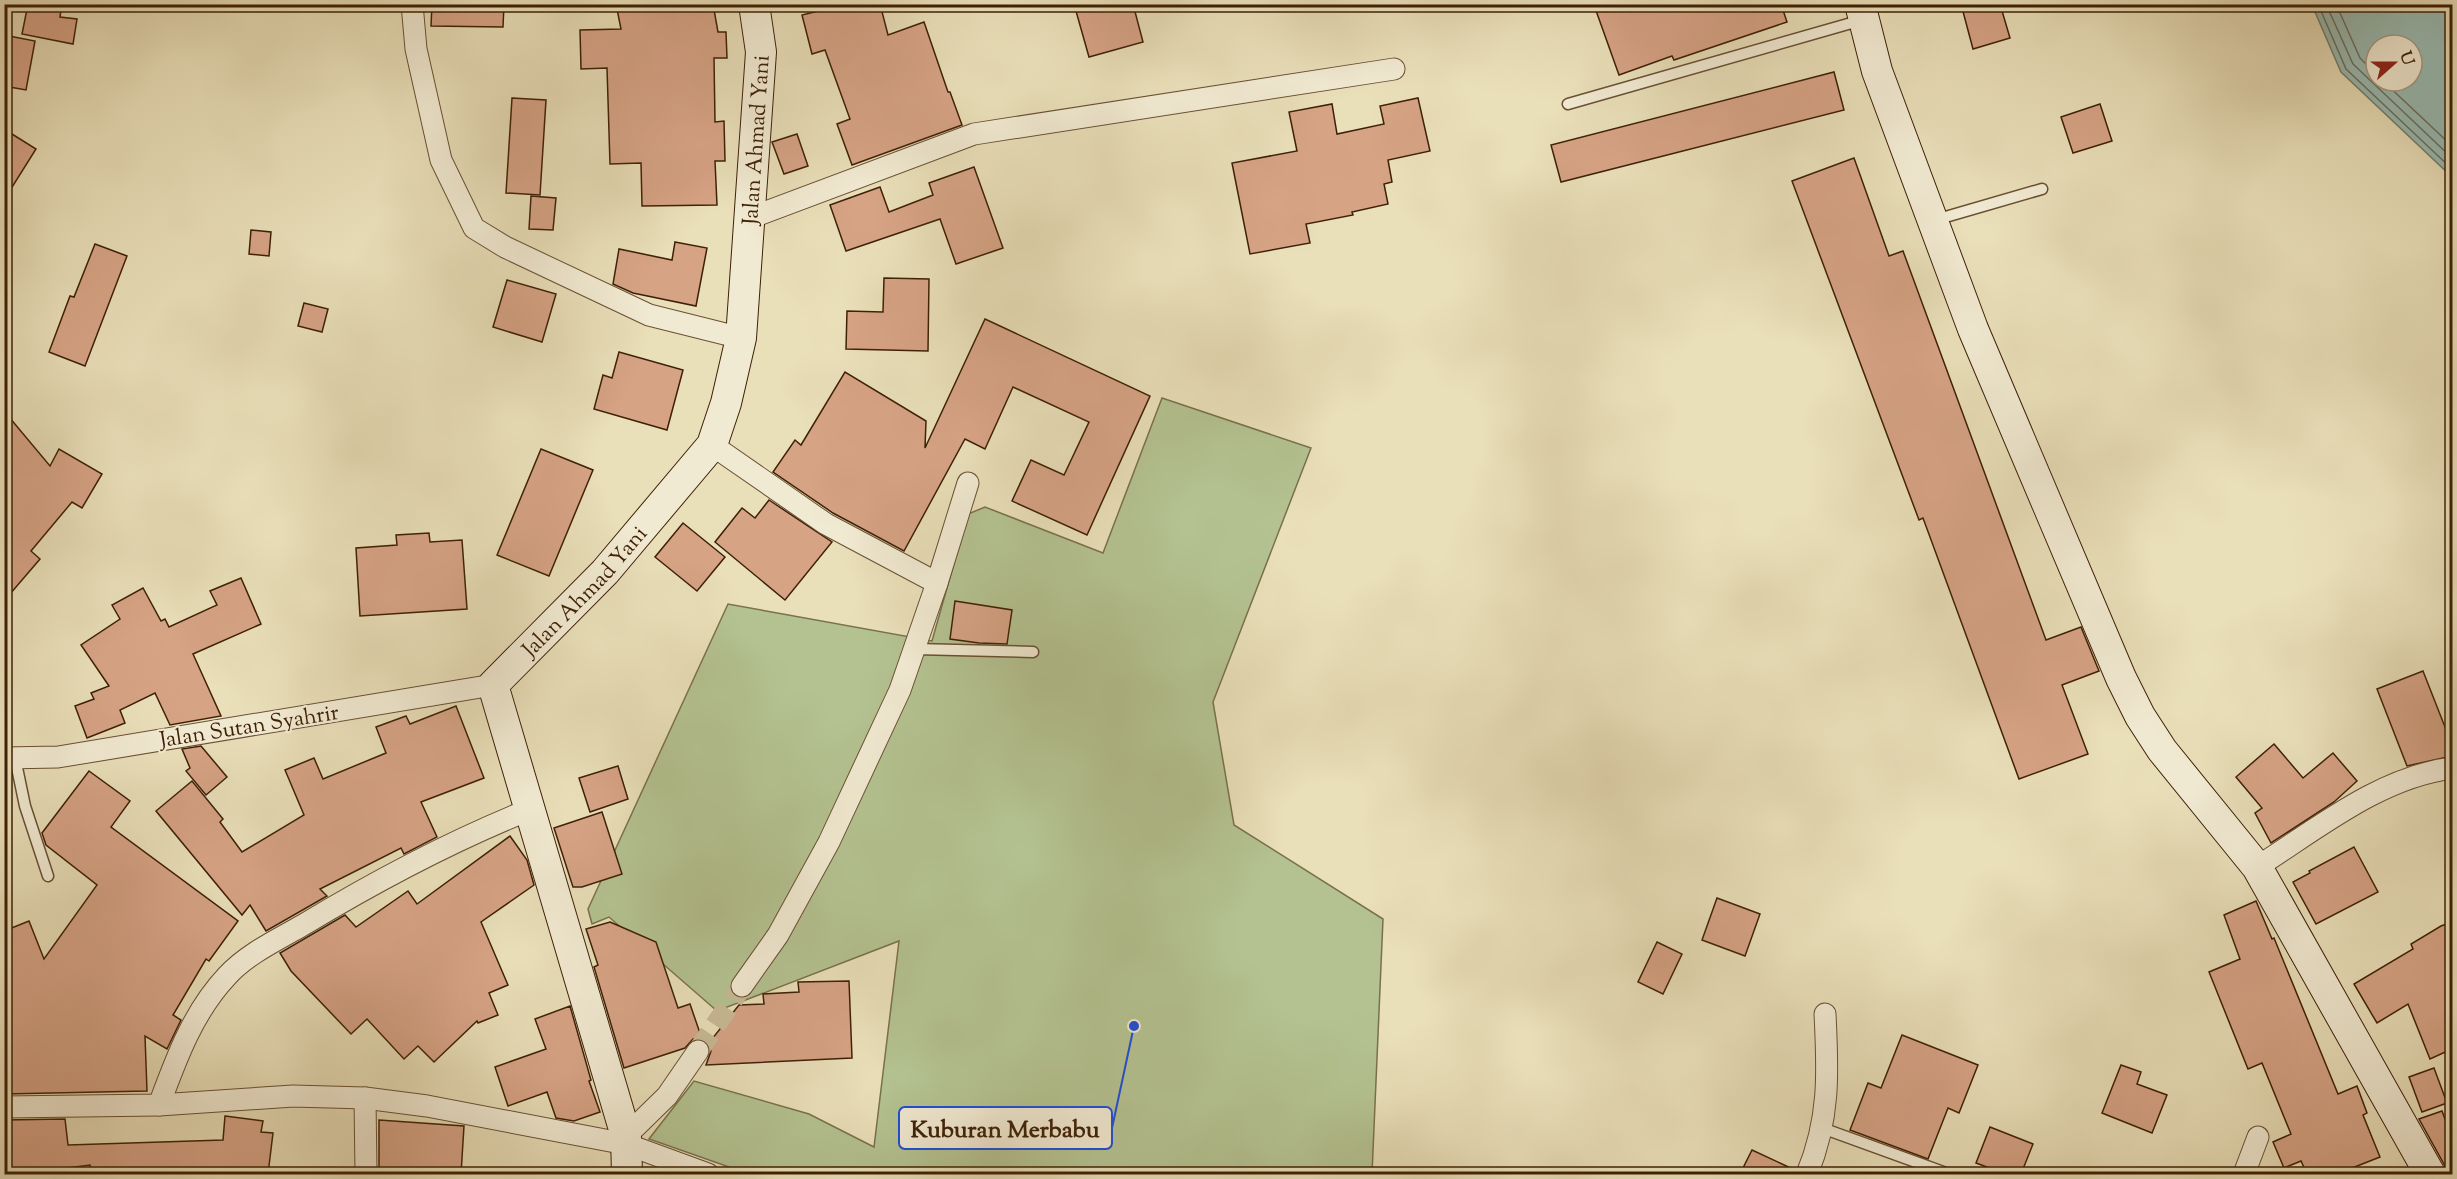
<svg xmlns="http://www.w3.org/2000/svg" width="2457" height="1179" font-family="'Sorts Mill Goudy',serif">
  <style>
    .green { fill: #b4c291; stroke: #79714c; stroke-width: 1.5 }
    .water { fill: #98bcb4; stroke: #747e6e; stroke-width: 1.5; fill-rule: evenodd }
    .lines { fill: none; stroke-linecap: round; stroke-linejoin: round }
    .shore { stroke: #6b6e5d; stroke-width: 1.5 }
    .building { fill: #d6a385; stroke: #3e2006; stroke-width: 1.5 }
    .street-tunnel { stroke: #c7b995; stroke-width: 21; stroke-dasharray: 21 10; stroke-linecap: butt }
    .lane-casing { stroke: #695033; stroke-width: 13 }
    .street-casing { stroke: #695033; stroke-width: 23 }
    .secondary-casing { stroke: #3e2006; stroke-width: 32 }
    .lane { stroke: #f1ead2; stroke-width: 10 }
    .street { stroke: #f1ead2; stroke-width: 21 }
    .secondary { stroke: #f1ead2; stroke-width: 30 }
    .labels { text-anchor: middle; stroke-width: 4.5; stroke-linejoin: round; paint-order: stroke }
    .street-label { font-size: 22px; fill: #3e2006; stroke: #f1ead2 }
    .leader { fill: none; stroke: #1d4ed8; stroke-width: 2 }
    .callout-dot { fill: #1d4ed8; stroke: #f1ead2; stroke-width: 2 }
    .callout { fill: #f1ead2; stroke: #1d4ed8; stroke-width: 2 }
    .callout-label { font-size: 24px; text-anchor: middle; font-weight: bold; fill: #3e2006 }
  </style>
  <rect width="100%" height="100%" fill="#e9dfb9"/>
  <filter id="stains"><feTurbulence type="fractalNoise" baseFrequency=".00333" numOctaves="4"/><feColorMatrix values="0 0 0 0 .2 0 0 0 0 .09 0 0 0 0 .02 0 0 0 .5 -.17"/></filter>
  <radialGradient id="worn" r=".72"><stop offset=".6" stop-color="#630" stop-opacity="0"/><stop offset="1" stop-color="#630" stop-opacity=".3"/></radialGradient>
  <!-- green -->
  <path class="green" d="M 1162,398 L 1311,448 L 1213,702 L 1234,825 L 1383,919 L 1372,1174 L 749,1174 L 649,1139 L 694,1081 L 809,1114 L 874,1147 L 899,941 L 717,1011 L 609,917 L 592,924 L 588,909 L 728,604 L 932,641 L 968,514 L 985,507 L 1103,553 Z"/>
  <!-- water -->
  <path class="water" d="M 2312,5 L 2452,5 L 2452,177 L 2341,72 ZM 2376,45 L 2412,45 L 2412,81 L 2376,81 Z"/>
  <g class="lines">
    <!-- shore -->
    <g class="shore">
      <path d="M 2318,4 L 2346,69 L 2452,169"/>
      <path d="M 2326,4 L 2353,64 L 2452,158"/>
      <path d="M 2336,4 L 2360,58 L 2376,74"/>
      <path d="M 2383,81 L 2452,146"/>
    </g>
  </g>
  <!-- building -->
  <g class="building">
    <path d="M 28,4 L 61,10 L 60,17 L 77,19 L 73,44 L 22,34 Z"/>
    <path d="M 432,4 L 504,4 L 503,27 L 431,26 Z"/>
    <path d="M 616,4 L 713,4 L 718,32 L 726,32 L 727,58 L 714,58 L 715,122 L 724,121 L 725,161 L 715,161 L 717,205 L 642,206 L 641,163 L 610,164 L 607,68 L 581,69 L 580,30 L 621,29 Z"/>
    <path d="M 830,4 L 880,4 L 888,35 L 924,22 L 948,92 L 950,92 L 962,125 L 852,165 L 837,124 L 850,119 L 825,50 L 812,54 L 802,15 L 831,8 Z"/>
    <path d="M 1074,4 L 1133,4 L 1143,42 L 1089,57 Z"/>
    <path d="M 1619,4 L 1781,4 L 1787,22 L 1674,60 L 1672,56 L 1619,75 L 1594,5 Z"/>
    <path d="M 1961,4 L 2000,4 L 2010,38 L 1973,49 Z"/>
    <path d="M 4,35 L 35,41 L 26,90 L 4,86 Z"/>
    <path d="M 1834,72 L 1844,110 L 1561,182 L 1551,145 Z"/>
    <path d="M 512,98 L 546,100 L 540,195 L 506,193 Z"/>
    <path d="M 1418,98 L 1430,151 L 1388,160 L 1392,182 L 1384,184 L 1388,204 L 1352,212 L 1353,215 L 1306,224 L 1310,243 L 1250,254 L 1232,163 L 1297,151 L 1289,112 L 1332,104 L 1337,134 L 1384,124 L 1380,106 Z"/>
    <path d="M 2100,104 L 2112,141 L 2073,153 L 2061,117 Z"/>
    <path d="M 4,129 L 36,149 L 4,200 Z"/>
    <path d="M 797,134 L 808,166 L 784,174 L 772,142 Z"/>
    <path d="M 1854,158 L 1889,256 L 1903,251 L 2046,640 L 2081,627 L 2099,671 L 2062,685 L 2088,754 L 2019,779 L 1923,518 L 1919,520 L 1792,181 Z"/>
    <path d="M 974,167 L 1003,248 L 956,264 L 940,219 L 846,251 L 830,205 L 880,187 L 889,212 L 933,195 L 929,183 Z"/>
    <path d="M 531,196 L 556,198 L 553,230 L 529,229 Z"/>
    <path d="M 251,230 L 271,232 L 269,256 L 249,254 Z"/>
    <path d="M 675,242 L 707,248 L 696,306 L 633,293 L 613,284 L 619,249 L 672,260 Z"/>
    <path d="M 95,244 L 127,256 L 85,366 L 49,352 L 70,296 L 74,297 Z"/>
    <path d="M 884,278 L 929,279 L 928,351 L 846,349 L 847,311 L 883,312 Z"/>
    <path d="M 507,280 L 556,294 L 542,342 L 493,327 Z"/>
    <path d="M 304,303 L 328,309 L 322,332 L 298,326 Z"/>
    <path d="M 985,319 L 1150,396 L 1087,535 L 1012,501 L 1031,460 L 1064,475 L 1089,422 L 1013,387 L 985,449 L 965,439 L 904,551 L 833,513 L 773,472 L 795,440 L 801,445 L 845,372 L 926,421 L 925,448 Z"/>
    <path d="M 619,352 L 683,370 L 667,430 L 594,409 L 603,375 L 612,378 Z"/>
    <path d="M 4,411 L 50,466 L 59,449 L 102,474 L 82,508 L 72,502 L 31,551 L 40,559 L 4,601 Z"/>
    <path d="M 541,449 L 593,470 L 549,576 L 497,555 Z"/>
    <path d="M 769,500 L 832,542 L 785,600 L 715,542 L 742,508 L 755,518 Z"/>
    <path d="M 683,523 L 725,557 L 697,591 L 655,557 Z"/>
    <path d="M 429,533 L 430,542 L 462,540 L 467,609 L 360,616 L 356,548 L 397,545 L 396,535 Z"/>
    <path d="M 241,578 L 261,624 L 193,654 L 221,716 L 170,725 L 155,693 L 120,710 L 125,723 L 87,738 L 75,706 L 94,699 L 91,693 L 109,686 L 81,645 L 120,619 L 112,605 L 143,588 L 161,621 L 165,619 L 169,627 L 217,605 L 210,591 Z"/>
    <path d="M 955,601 L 1012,610 L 1007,644 L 979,643 L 950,639 Z"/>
    <path d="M 2423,671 L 2452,745 L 2452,756 L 2407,766 L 2377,689 Z"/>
    <path d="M 456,706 L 484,778 L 421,802 L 437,837 L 404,854 L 401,848 L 320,889 L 327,896 L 266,931 L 250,905 L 242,915 L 156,811 L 192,781 L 223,819 L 220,822 L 242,852 L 304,815 L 285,770 L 314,758 L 323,779 L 386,753 L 376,727 L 406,716 L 410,724 Z"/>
    <path d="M 2274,744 L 2303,778 L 2333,753 L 2357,781 L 2334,802 L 2271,843 L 2255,813 L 2262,808 L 2236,777 Z"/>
    <path d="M 201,746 L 227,777 L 206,795 L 186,771 L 190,768 L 182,749 Z"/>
    <path d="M 618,766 L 628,799 L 590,812 L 579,778 Z"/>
    <path d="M 89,771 L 130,801 L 111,827 L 238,921 L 209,961 L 206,959 L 173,1015 L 181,1020 L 167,1049 L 145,1036 L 147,1091 L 4,1094 L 4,931 L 29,921 L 44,959 L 97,885 L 46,845 L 42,833 Z"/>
    <path d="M 602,812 L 622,874 L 582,887 L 573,887 L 554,828 Z"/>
    <path d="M 510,836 L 527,860 L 534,885 L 481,922 L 508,985 L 489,993 L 498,1015 L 478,1023 L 477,1021 L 434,1062 L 418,1046 L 404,1059 L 367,1019 L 351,1034 L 291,971 L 280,953 L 345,915 L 356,927 L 408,891 L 417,904 Z"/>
    <path d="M 2354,847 L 2378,892 L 2316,924 L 2293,882 L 2310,873 L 2309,871 Z"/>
    <path d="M 1717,898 L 1760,914 L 1745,956 L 1702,940 Z"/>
    <path d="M 2256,901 L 2272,939 L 2274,938 L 2338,1094 L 2357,1086 L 2367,1113 L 2363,1115 L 2380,1157 L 2337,1174 L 2307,1174 L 2301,1161 L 2284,1168 L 2273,1142 L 2291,1134 L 2262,1063 L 2248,1069 L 2209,972 L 2240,959 L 2224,915 Z"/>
    <path d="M 610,922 L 656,942 L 678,1008 L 690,1004 L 702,1039 L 693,1039 L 685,1048 L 624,1068 L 594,967 L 598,965 L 586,929 Z"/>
    <path d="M 2452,922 L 2452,1049 L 2430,1059 L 2408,1004 L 2377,1023 L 2354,984 L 2413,949 L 2411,944 L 2441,926 Z"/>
    <path d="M 1657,942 L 1682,954 L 1663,994 L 1638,982 Z"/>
    <path d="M 849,981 L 852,1058 L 706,1065 L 711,1051 L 708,1044 L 739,1005 L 764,1004 L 763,994 L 799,992 L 798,982 Z"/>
    <path d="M 570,1006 L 591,1080 L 589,1081 L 600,1112 L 574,1121 L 556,1118 L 547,1092 L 508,1106 L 495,1067 L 546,1049 L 535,1019 Z"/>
    <path d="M 1902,1035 L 1978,1065 L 1959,1113 L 1948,1108 L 1928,1159 L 1850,1130 L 1868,1083 L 1881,1088 Z"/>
    <path d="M 2121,1065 L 2141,1072 L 2137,1084 L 2167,1095 L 2152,1133 L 2102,1113 Z"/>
    <path d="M 2434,1068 L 2447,1103 L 2422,1112 L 2409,1077 Z"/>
    <path d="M 2442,1111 L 2452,1138 L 2452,1174 L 2447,1174 L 2445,1166 L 2419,1119 Z"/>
    <path d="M 225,1116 L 263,1121 L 261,1132 L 273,1133 L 268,1174 L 213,1171 L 213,1174 L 91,1174 L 90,1165 L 37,1172 L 37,1174 L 4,1174 L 4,1120 L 65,1119 L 68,1145 L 223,1140 Z"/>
    <path d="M 379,1120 L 464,1126 L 461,1174 L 379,1174 Z"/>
    <path d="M 1990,1127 L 2033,1144 L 2021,1174 L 2006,1174 L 1976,1163 Z"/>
    <path d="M 1752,1150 L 1795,1170 L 1795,1174 L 1740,1174 Z"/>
  </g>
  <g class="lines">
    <!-- street-tunnel -->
    <path class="street-tunnel" d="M 698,1051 L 742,986"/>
    <!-- lane casing -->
    <g class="lane-casing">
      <g id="lane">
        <path d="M 1568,104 L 1862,20"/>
        <path d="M 1935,220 L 2042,189"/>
        <path d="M 915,649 L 1033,652"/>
        <path d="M 15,758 L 25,806 L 48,876"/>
        <path d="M 1822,1128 L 1949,1174"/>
      </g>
    </g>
    <!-- street casing -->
    <g class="street-casing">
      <g id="street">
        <path d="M 412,4 L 416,49 L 441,160 L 474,228 L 505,247 L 649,315 L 741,338"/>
        <path d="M 750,218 L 974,134 L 1394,69"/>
        <path d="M 712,445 L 826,524 L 937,583"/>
        <path d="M 4,758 L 58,757 L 493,685"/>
        <path d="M 2257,867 C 2317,829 2380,777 2452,768"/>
        <path d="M 742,986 L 778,935 L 829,842 L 900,690 L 937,583 L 968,483"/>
        <path d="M 365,1098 L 366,1174"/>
        <path d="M 159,1105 C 176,1059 193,1012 227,976 C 247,954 277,940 303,925 C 376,881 451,841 531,809"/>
        <path d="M 4,1107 L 159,1105 L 293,1096 L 365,1098 L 427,1106 L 626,1144 L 708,1174"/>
        <path d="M 626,1136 L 667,1096 L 698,1051"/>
        <path d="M 1807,1174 C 1830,1119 1828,1072 1825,1014"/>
        <path d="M 2244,1174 L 2258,1137"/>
      </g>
    </g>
    <!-- secondary casing -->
    <g class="secondary-casing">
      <g id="secondary">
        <path d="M 1860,4 L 1877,71 L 1973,329 L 2121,678 L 2140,716 L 2162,750 L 2257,867 L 2430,1174"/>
        <path id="s1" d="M 627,1174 L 626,1136 L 493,685 L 605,572 L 712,445 L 726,403 L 741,338 L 761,52 L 754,4"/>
      </g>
    </g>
    <!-- lane -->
    <use href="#lane" class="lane"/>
    <!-- street -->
    <use href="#street" class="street"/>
    <!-- secondary -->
    <use href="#secondary" class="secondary"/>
  </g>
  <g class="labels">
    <!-- street labels -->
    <g class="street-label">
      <text dy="8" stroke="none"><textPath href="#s1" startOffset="1143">Jalan Ahmad Yani</textPath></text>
      <text dy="8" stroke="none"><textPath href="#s1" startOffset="639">Jalan Ahmad Yani</textPath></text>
      <text transform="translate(249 725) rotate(-9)" y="8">Jalan Sutan Syahrir</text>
    </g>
  </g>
  <!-- callouts -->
  <path class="leader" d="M1134 1026L1112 1128"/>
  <circle class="callout-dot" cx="1134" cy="1026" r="6"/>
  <rect class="callout" x="899" y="1107" width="213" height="42" rx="6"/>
  <g class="callout-label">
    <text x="1005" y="1137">Kuburan Merbabu</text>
  </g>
  <!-- margin -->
  <rect width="2457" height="1179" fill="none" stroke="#e9dfb9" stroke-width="24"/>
  <rect x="6" y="6" width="2445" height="1167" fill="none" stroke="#3e2006" stroke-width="3"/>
  <rect x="12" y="12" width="2433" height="1155" fill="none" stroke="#3e2006" stroke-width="1.5"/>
  <!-- north arrow -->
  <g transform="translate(2394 63) rotate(69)"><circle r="28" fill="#f1ead2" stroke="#a99980" stroke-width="1.5"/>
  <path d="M0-4.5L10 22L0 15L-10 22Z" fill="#8f2418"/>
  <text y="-9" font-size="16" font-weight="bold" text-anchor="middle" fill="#3e2006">U</text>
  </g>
  <rect width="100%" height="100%" filter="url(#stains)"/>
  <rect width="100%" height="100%" fill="url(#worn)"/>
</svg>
